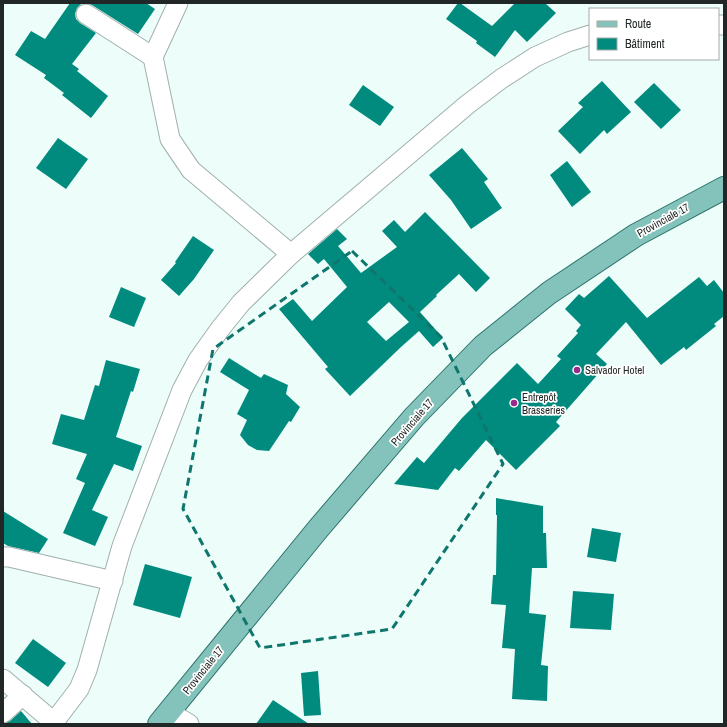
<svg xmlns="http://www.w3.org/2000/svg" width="727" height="727" font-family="'Archivo Narrow',sans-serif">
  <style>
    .building { fill: #008b7e; fill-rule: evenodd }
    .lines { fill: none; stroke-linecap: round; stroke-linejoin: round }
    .street-casing { stroke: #a0b0ad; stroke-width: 21 }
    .primary-casing { stroke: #2c726a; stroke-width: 24 }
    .street { stroke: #fff; stroke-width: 19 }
    .primary { stroke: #84c3bb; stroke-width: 22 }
    .marked { fill: none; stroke: #0f766e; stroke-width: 3; stroke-dasharray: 8 5; stroke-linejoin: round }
    .poi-dot { fill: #992b8b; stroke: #fff; stroke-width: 1.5 }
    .labels { text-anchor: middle; stroke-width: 3.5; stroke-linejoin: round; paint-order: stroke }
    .street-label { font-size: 11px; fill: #212726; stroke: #fff }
    .poi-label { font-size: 11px; fill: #212726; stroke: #fff; text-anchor: start }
  </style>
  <rect width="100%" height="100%" fill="#ecfdfa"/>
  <!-- building -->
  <g class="building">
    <path d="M 70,3 L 146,3 L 155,9 L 138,34 L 92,5 L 86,3 L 81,4 L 77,8 L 75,14 L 76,19 L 80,23 L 96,33 L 72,64 L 79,69 L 77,71 L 108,96 L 91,118 L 62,95 L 64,93 L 44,78 L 46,75 L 15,55 L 31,31 L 45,39 Z"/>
    <path d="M 458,3 L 460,3 L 492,26 L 515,3 L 545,3 L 556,13 L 527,42 L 515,30 L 495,57 L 476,43 L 477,41 L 446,19 Z"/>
    <path d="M 602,81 L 631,112 L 607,134 L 604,130 L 580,154 L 558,131 L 583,107 L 578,103 Z"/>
    <path d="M 654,83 L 681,110 L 661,129 L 634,102 Z"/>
    <path d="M 363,85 L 394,107 L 380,126 L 349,105 Z"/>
    <path d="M 58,138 L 88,159 L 66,189 L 36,168 Z"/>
    <path d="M 462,148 L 488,179 L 484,182 L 502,208 L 471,229 L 451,200 L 429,175 Z"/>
    <path d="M 567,161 L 591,192 L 572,207 L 550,175 Z"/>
    <path d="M 425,212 L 490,278 L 476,292 L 459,274 L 436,295 L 437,296 L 420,312 L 443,338 L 433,347 L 419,331 L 401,347 L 350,396 L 325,369 L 328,367 L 279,309 L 293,299 L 312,321 L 347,287 L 324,259 L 318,264 L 308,254 L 337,229 L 347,239 L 338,246 L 361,273 L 397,247 L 382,231 L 394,220 L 405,232 ZM 389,302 L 409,322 L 386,341 L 367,322 Z"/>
    <path d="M 193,236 L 214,250 L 194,279 L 179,296 L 161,280 L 176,263 L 175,262 Z"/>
    <path d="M 609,276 L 647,318 L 699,277 L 707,286 L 714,280 L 724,293 L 724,316 L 714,324 L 716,326 L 686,350 L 684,347 L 661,365 L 626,322 L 596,354 L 607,364 L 556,422 L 560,426 L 516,470 L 486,440 L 459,471 L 455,468 L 438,490 L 394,484 L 417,457 L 424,463 L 462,418 L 517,363 L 538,384 L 561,359 L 557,356 L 578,333 L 576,331 L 581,325 L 565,309 L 579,294 L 584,298 Z"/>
    <path d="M 121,287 L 146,298 L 134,327 L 109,317 Z"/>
    <path d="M 229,358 L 261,378 L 264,374 L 288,385 L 286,394 L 300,407 L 291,422 L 289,421 L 269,451 L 257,450 L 248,445 L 240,435 L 247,420 L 237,414 L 249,390 L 220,372 Z"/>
    <path d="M 106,360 L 140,369 L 133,392 L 131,391 L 116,437 L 142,446 L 133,471 L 114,464 L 92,510 L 108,517 L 95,546 L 63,533 L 85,483 L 76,479 L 87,454 L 52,444 L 61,414 L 84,420 L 95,385 L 99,386 Z"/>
    <path d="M 496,498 L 543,506 L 543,533 L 546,533 L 547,568 L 532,568 L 529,613 L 546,615 L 541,665 L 548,666 L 547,701 L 512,699 L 515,649 L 502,648 L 506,605 L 491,604 L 493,575 L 496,575 L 497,515 L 496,515 Z"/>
    <path d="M 3,511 L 48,539 L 39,553 L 8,546 L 3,543 Z"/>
    <path d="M 592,528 L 621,533 L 616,562 L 587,557 Z"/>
    <path d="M 145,564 L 192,577 L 180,618 L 133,605 Z"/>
    <path d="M 573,591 L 614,594 L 611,630 L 570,628 Z"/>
    <path d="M 33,639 L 66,663 L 48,687 L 15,663 Z"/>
    <path d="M 318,671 L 321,715 L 304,716 L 301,673 Z"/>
    <path d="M 273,700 L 309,724 L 256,724 Z"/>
    <path d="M 21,711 L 32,724 L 3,724 L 10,721 Z"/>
  </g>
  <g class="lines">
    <!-- street casing -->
    <g class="street-casing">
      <g id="street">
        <path d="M 178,3 L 153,57 L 170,139 L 191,170 L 291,254"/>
        <path d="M 86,14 L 153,57"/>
        <path d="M 718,25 L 724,25"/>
        <path d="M 3,557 L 9,557 L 113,581"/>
        <path d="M 3,679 L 56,724"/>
        <path d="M 169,712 L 189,724"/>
        <path d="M 3,713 L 23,695"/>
        <path d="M 54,722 L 79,689 L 87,670 L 122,546 L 182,390 L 198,360 L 220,329 L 241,303 L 291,254 L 468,104 L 501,79 L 535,57 L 568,42 L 590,35"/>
      </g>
    </g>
    <!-- primary casing -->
    <g class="primary-casing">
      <path id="primary" d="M 159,724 L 318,529 L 414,417 L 483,346 L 549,293 L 636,235 L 724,188"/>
    </g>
    <!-- street -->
    <use href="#street" class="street"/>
    <!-- primary -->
    <use href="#primary" class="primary"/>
  </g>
  <!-- marked area -->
  <path class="marked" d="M 352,251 L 441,337 L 503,464 L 392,629 L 260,648 L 183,509 L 213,349 Z"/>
  <!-- markers -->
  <g class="poi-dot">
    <circle cx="577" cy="370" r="4"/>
    <circle cx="514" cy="403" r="4"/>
  </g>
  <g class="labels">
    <!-- street labels -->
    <g class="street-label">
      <text transform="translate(663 220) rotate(-29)" y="4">Provinciale 17</text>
      <text transform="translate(412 422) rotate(-49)" y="4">Provinciale 17</text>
      <text transform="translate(203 670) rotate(-51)" y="4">Provinciale 17</text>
    </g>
    <!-- poi labels -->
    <g class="poi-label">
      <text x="585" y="374">Salvador Hotel</text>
      <text x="522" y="401">Entrepôt<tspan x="522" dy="13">Brasseries</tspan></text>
    </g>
  </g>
  <!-- border -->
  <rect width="727" height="727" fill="none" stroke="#212726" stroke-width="8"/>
  <!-- legend -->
  <rect x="589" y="8" width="130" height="52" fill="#ffffff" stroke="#a6a9a8"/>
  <rect x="597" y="21" width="20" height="6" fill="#84c3bb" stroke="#a6a9a8"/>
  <text x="625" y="28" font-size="12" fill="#212726">Route</text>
  <rect x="597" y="38" width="20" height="12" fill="#008b7e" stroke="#a6a9a8"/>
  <text x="625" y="48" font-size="12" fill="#212726">Bâtiment</text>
</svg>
